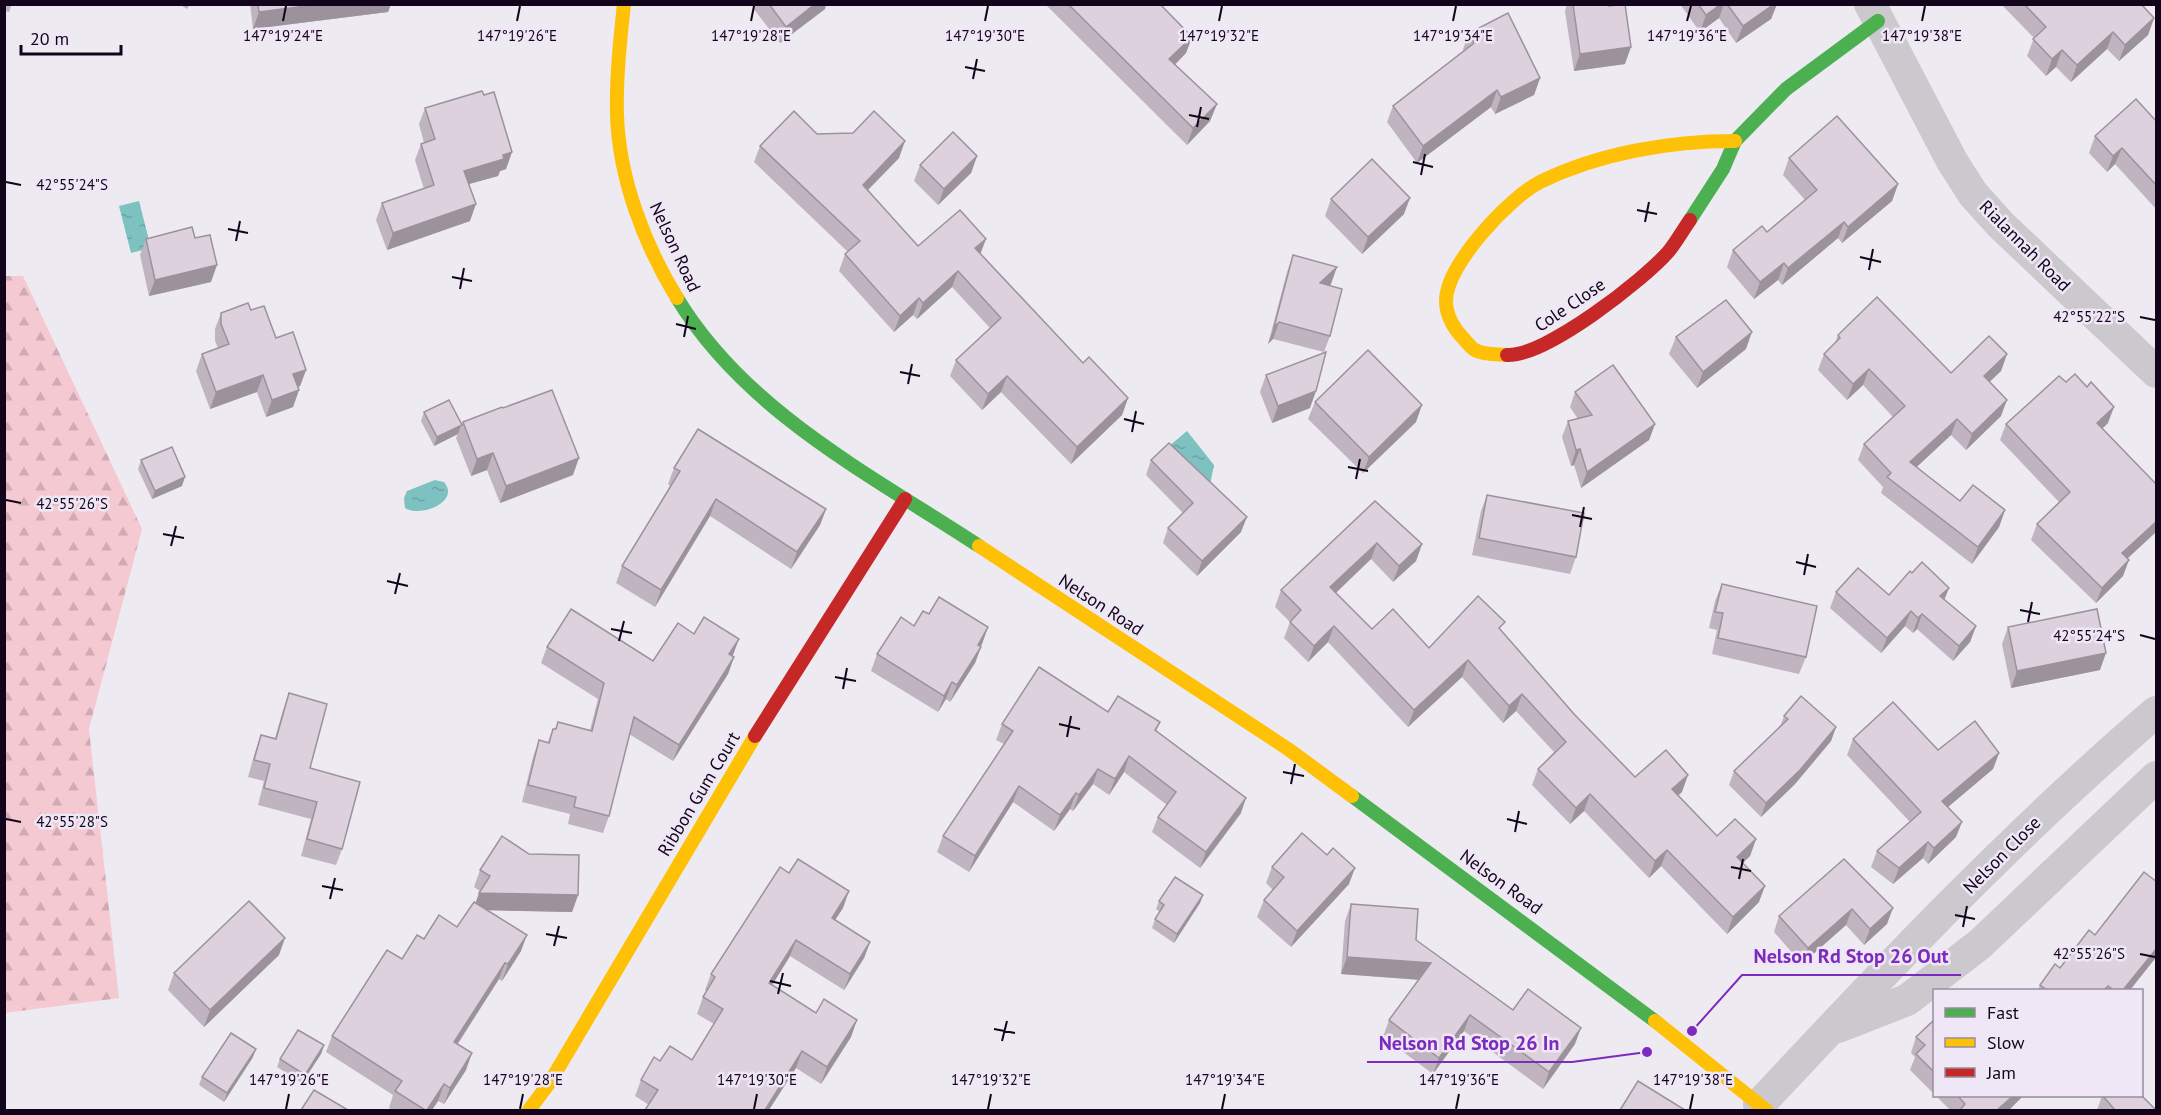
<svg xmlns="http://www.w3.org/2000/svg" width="2161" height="1115" font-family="'PT Sans',sans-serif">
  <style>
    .forest { fill: url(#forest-firs) }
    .water { fill: url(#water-ripples) }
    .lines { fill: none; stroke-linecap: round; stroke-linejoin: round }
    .street { stroke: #cbc8ce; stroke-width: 32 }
    .fast { stroke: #4caf50; stroke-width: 14 }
    .slow { stroke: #ffc107; stroke-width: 14 }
    .jam { stroke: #c62828; stroke-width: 14 }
    .wall { fill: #bfb4bf }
    .shaded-wall { fill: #9b929b }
    .building { fill: #ded1de; stroke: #9b929b; stroke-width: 1.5 }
    .ticks { fill: none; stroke: #12051b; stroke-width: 2 }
    .labels { text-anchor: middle; stroke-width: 5; stroke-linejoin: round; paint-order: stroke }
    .street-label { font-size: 18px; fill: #12051b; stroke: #efe7f5 }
    .ticks-label { font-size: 15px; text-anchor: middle; fill: #12051b; stroke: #efe7f5; stroke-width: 5; stroke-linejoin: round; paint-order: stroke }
    .leader { fill: none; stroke: #7b2cbf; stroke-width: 2 }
    .callout-dot { fill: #7b2cbf; stroke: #efe7f5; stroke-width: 2 }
    .callout-label { font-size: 20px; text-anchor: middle; font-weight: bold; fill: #7b2cbf; stroke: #efe7f5; stroke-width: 5; stroke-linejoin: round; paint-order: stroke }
  </style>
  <defs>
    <pattern id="forest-firs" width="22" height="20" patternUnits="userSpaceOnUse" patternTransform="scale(1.5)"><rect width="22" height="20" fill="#f4c9d2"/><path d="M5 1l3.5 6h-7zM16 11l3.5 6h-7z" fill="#d0abb4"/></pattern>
    <pattern id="water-ripples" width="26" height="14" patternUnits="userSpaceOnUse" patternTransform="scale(1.5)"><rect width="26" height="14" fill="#7dc1c0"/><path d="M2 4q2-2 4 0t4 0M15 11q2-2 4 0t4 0" fill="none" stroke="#6ba4a4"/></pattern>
  </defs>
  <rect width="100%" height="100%" fill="#eeeaf2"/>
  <!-- forest -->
  <path class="forest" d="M 5,276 L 23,276 L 142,529 L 89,729 L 119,998 L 5,1013 Z"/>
  <!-- water -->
  <g class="water">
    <path d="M 139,201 L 151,248 L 131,253 L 119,206 Z"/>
    <path d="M 1187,431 L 1214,465 L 1210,485 L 1168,447 Z"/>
    <path d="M 435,480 L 444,482 C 461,502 420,518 405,508 L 404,498 L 407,491 Z"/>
  </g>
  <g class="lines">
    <!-- street -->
    <g class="street">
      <path d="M 1870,4 L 1952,161 L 1973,194 L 2001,225 L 2156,372"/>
      <path d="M 1838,1027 L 1907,1000 L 1980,944 L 2156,777"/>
      <path d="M 1759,1105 C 1886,969 2015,833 2156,712"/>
    </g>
    <!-- fast -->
    <g class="fast">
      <path d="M 1690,220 L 1723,169 L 1735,141 L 1786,89 L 1878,21"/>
      <path d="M 677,298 C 746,412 871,475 979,546"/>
      <path d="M 1352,796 L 1655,1021"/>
    </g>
    <!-- slow -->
    <g class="slow">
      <path d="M 624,4 C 620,41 616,78 617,115 C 619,178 644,244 677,298"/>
      <path d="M 1507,355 C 1498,354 1483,355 1475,350 C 1471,348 1466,341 1463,338 C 1454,329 1446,315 1446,301 C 1446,265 1509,198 1540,182 C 1599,153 1670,141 1735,141"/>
      <path d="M 979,546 L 1288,749 L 1352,796"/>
      <path d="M 1655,1021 L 1766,1110"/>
      <path d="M 529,1110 L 550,1082 L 755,736"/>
    </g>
    <!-- jam -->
    <g class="jam">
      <path d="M 1507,355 C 1545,357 1644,280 1669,251 C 1677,241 1683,230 1690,220"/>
      <path d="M 755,736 L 905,499"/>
    </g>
  </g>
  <!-- wall -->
  <g class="wall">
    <path d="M 4,4 L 12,4 L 9,12 L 4,11 Z"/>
    <path d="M 179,4 L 190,4 L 187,9 Z"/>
    <path d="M 250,4 L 391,4 L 388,12 L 253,29 Z"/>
    <path d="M 755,4 L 826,4 L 825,9 L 780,43 L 753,8 Z"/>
    <path d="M 1046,4 L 1160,4 L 1192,37 L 1186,53 L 1175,65 L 1217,104 L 1210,121 L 1187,145 L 1046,5 Z"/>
    <path d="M 1567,4 L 1608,4 L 1625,64 L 1574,71 L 1565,11 Z"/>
    <path d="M 1680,4 L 1777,4 L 1771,19 L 1736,43 L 1719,18 L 1700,32 Z"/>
    <path d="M 2001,4 L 2141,4 L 2154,18 L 2148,35 L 2119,61 L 2107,49 L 2071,82 L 2056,67 L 2046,76 L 2027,56 L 2034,38 Z"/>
    <path d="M 1469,33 L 1540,78 L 1534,95 L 1495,114 L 1491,107 L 1417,163 L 1387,122 L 1393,106 L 1464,51 L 1463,49 Z"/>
    <path d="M 484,95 L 512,152 L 506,169 L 500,171 L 498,176 L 469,184 L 470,221 L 387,250 L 376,220 L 382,203 L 424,189 L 415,160 L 421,144 L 424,143 L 419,124 L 425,108 Z"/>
    <path d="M 2157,122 L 2157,210 L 2115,164 L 2107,172 L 2089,153 L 2095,136 Z"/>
    <path d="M 817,134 L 899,158 L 868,190 L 918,246 L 980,254 L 1083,363 L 1128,398 L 1122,415 L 1071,464 L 1001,392 L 982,410 L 950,376 L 956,360 L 990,328 L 952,287 L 917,319 L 913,315 L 894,332 L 839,271 L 845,254 L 848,252 L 754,162 L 760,146 Z"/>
    <path d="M 977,156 L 971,173 L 938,205 L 914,181 L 920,165 Z"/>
    <path d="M 1789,158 L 1898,184 L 1892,201 L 1842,243 L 1838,238 L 1782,285 L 1778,280 L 1754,299 L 1727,267 L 1733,250 L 1767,232 L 1805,200 L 1783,175 Z"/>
    <path d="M 1331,199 L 1404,214 L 1362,254 L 1325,216 Z"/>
    <path d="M 195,238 L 211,282 L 149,296 L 140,255 L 146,239 Z"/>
    <path d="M 1293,255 L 1331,284 L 1329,286 L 1330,336 L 1324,352 L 1273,339 L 1268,344 L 1287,272 Z"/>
    <path d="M 251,310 L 276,338 L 306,370 L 300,386 L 298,387 L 299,390 L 293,407 L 266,417 L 257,392 L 210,409 L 196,371 L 202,354 L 218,348 L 215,341 L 215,329 L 221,313 Z"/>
    <path d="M 1838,335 L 1951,373 L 2007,354 L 2001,371 L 1989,382 L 2001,416 L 1966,450 L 1951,435 L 1916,467 L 1960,501 L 2005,510 L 1999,527 L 1972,564 L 1881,493 L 1883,487 L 1858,460 L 1864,444 L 1893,417 L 1863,385 L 1847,400 L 1818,370 L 1824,354 L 1835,343 Z"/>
    <path d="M 1676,337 L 1746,349 L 1697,388 L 1669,354 Z"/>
    <path d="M 1266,375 L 1310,408 L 1272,423 L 1260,392 Z"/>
    <path d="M 1575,392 L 1655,424 L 1649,440 L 1581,488 L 1574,465 L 1571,466 L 1562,437 L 1568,421 L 1578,419 L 1570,407 Z"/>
    <path d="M 1315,402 L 1416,422 L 1363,473 L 1308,419 Z"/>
    <path d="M 503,408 L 573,475 L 500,503 L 487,470 L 471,476 L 456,438 L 458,434 L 434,446 L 421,421 L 424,412 L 462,424 L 463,422 Z"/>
    <path d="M 2108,423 L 2102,429 L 2157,485 L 2157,531 L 2127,559 L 2123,576 L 2096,603 L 2031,540 L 2037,524 L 2059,502 L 2000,440 L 2006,424 Z"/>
    <path d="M 141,460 L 182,486 L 152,499 L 138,469 Z"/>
    <path d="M 1151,460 L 1241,532 L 1197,576 L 1163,543 L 1168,528 L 1183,513 L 1146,475 Z"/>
    <path d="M 674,468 L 826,509 L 820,525 L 791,569 L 710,516 L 655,607 L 616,583 L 622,566 L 670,486 L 668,484 Z"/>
    <path d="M 1487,495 L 1576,557 L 1570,574 L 1472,555 L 1481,511 Z"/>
    <path d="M 1375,501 L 1422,544 L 1416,561 L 1393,582 L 1371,559 L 1336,593 L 1372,629 L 1429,648 L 1502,631 L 1574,714 L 1635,777 L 1682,792 L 1678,795 L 1717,836 L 1756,839 L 1750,856 L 1743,863 L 1759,902 L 1727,934 L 1661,866 L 1649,878 L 1584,811 L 1570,824 L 1532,785 L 1538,769 L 1554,752 L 1516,711 L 1503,723 L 1462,677 L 1408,727 L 1328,642 L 1308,662 L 1284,638 L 1290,622 L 1275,607 L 1281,590 Z"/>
    <path d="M 1722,584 L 1806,657 L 1799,674 L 1712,654 L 1717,630 L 1709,628 L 1715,601 Z"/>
    <path d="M 1836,592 L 1944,600 L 1976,626 L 1970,642 L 1953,661 L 1917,629 L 1913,633 L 1905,626 L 1881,653 L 1830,608 Z"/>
    <path d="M 929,614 L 988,627 L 975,663 L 950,702 L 946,699 L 938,712 L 871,671 L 877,654 Z"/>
    <path d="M 2008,627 L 2100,670 L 2011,688 L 2002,644 Z"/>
    <path d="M 694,634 L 734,657 L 728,674 L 673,761 L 629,734 L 609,816 L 603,833 L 568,824 L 570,814 L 522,802 L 533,757 L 539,740 L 548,742 L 553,729 L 555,729 L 558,722 L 590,730 L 598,699 L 541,663 L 547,647 L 653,661 Z"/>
    <path d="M 289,693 L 310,768 L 342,849 L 336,865 L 301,856 L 311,819 L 258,805 L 264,781 L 248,777 L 255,752 L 261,735 L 275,738 L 283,710 Z"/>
    <path d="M 1108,712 L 1160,722 L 1156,732 L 1241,813 L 1200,868 L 1152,832 L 1158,817 L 1167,805 L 1124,772 L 1109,795 L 1093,784 L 1073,811 L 1070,809 L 1054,831 L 1013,802 L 969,872 L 937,852 L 943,836 L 1004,744 L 996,740 L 1002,724 Z"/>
    <path d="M 1784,716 L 1836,727 L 1831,741 L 1795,784 L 1761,817 L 1729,785 L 1734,771 L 1780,727 Z"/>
    <path d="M 1853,739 L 1938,750 L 1999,753 L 1993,769 L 1948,807 L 1956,837 L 1928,864 L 1923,858 L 1893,884 L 1871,867 L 1877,851 L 1910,822 L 1847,755 Z"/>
    <path d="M 1327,855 L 1349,884 L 1291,947 L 1257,917 L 1264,900 L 1273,890 L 1266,883 L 1272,867 Z"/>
    <path d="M 1844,859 L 1887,924 L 1864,945 L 1846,925 L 1802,964 L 1774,932 L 1779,916 Z"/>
    <path d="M 480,870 L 578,895 L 572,912 L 486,910 L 521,951 L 502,981 L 499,979 L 458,1044 L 466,1070 L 444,1104 L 438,1101 L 432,1110 L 393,1110 L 389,1108 L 393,1095 L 326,1052 L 332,1036 L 402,959 L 424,939 L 457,927 L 476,903 L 480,891 L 474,887 Z"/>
    <path d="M 2157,882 L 2157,956 L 2130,990 L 2038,990 L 2040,985 L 2095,935 Z"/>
    <path d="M 1203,895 L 1200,903 L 1174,943 L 1152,928 L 1155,919 L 1160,912 L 1156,909 L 1159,901 Z"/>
    <path d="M 1351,904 L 1416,940 L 1513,1010 L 1575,1044 L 1543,1089 L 1464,1031 L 1433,1074 L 1383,1037 L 1389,1020 L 1419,980 L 1341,974 L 1345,921 Z"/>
    <path d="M 843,908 L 835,920 L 870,942 L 864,958 L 844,990 L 790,956 L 772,985 L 851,1037 L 821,1084 L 796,1068 L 649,1105 L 635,1096 L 641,1080 L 660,1061 L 692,1060 L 714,1024 L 697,1014 L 703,997 L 706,991 L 705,990 L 711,974 Z"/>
    <path d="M 279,955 L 204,1027 L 168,990 L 174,973 Z"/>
    <path d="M 1935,1019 L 1935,1095 L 1910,1070 L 1915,1057 L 1911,1053 L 1916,1037 Z"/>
    <path d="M 324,1045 L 321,1054 L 302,1083 L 277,1067 L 280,1059 Z"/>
    <path d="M 253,1057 L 224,1102 L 199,1085 L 202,1077 Z"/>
    <path d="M 1935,1095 L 2024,1095 L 2009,1110 L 1950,1110 Z"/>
    <path d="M 2102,1096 L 2156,1110 L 2097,1110 Z"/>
  </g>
  <!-- shaded-wall -->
  <g class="shaded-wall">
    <path d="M 321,4 L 391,4 L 388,12 L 253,29 L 259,12 Z"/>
    <path d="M 815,4 L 826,4 L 825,9 L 780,43 L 786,27 Z"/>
    <path d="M 1721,4 L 1724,4 L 1719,18 L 1700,32 L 1706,15 Z"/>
    <path d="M 1774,4 L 1777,4 L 1771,19 L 1736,43 L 1743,26 Z"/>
    <path d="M 2154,18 L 2148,35 L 2119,61 L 2125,45 Z"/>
    <path d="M 2113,32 L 2107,49 L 2071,82 L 2077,65 Z"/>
    <path d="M 1192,37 L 1186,53 L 1163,76 L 1169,59 Z"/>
    <path d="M 1631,47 L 1625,64 L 1574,71 L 1580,54 Z"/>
    <path d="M 2062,50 L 2056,67 L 2046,76 L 2052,59 Z"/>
    <path d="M 1540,78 L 1534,95 L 1495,114 L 1501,97 Z"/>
    <path d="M 1497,90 L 1491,107 L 1417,163 L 1423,146 Z"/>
    <path d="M 1217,104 L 1210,121 L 1187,145 L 1193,128 Z"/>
    <path d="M 905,141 L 899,158 L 857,201 L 863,185 Z"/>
    <path d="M 2122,148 L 2115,164 L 2107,172 L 2113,156 Z"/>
    <path d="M 512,152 L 506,169 L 500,171 L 498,176 L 458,187 L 464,171 Z"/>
    <path d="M 977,156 L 971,173 L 938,205 L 944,189 Z"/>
    <path d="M 1898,184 L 1892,201 L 1842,243 L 1848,227 Z"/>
    <path d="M 1410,198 L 1404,214 L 1362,254 L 1368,237 Z"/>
    <path d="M 476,204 L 470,221 L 387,250 L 393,233 Z"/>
    <path d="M 1844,222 L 1838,238 L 1782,285 L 1788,268 Z"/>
    <path d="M 986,239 L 980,255 L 975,248 Z"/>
    <path d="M 1784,263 L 1778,280 L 1754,299 L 1760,282 Z"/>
    <path d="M 217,265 L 211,282 L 149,296 L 155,280 Z"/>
    <path d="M 1337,267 L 1331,284 L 1314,300 L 1320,283 Z"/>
    <path d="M 958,271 L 952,287 L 917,319 L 923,303 Z"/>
    <path d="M 919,298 L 913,315 L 894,332 L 900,316 Z"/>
    <path d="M 1279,322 L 1273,339 L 1268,344 L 1274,327 Z"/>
    <path d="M 1752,332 L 1746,349 L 1697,388 L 1703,372 Z"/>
    <path d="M 2007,354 L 2001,371 L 1978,393 L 1984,376 Z"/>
    <path d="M 1869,369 L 1863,385 L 1847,400 L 1853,384 Z"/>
    <path d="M 306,370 L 300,386 L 287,391 L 293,374 Z"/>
    <path d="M 263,375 L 257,392 L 210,409 L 216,392 Z"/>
    <path d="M 1007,376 L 1001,392 L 982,410 L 988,394 Z"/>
    <path d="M 299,390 L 293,407 L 266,417 L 272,400 Z"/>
    <path d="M 1316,391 L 1310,408 L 1272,423 L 1278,406 Z"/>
    <path d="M 1128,398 L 1122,415 L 1071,464 L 1077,447 Z"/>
    <path d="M 2007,400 L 2001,416 L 1966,450 L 1972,434 Z"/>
    <path d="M 1422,405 L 1416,422 L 1363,473 L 1369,457 Z"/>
    <path d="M 2114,407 L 2108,423 L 2091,439 L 2097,423 Z"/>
    <path d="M 1957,419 L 1951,435 L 1904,479 L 1910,462 Z"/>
    <path d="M 1655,424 L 1649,440 L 1581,488 L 1587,472 Z"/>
    <path d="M 461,425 L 458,434 L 434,446 L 437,437 Z"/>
    <path d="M 1580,449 L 1574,465 L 1571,466 L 1576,450 Z"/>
    <path d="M 493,453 L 487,470 L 471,476 L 477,459 Z"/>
    <path d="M 579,458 L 573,475 L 500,503 L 506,486 Z"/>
    <path d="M 185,477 L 182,486 L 152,499 L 155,491 Z"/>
    <path d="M 716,499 L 710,516 L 655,607 L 661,590 Z"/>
    <path d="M 826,509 L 820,525 L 791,569 L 797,552 Z"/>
    <path d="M 2005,510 L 1999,527 L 1972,564 L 1978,547 Z"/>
    <path d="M 1247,517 L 1241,532 L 1197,576 L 1202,561 Z"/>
    <path d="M 2157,521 L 2157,531 L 2116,569 L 2122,553 Z"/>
    <path d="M 1377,543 L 1371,559 L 1324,604 L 1330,587 Z"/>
    <path d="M 1422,544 L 1416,561 L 1393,582 L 1399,566 Z"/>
    <path d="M 2129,560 L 2123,576 L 2096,603 L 2102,588 Z"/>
    <path d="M 1949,588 L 1943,603 L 1940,596 Z"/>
    <path d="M 1911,611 L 1905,626 L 1881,653 L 1887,638 Z"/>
    <path d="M 1922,614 L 1917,629 L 1913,633 L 1918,618 Z"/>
    <path d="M 1334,626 L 1328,642 L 1308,662 L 1314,646 Z"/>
    <path d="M 1976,626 L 1970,642 L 1953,661 L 1959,646 Z"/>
    <path d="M 988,627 L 982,644 L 979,649 L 981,647 L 975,663 L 950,702 L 957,685 L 978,645 Z"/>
    <path d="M 739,639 L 733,655 L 723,671 L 729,654 Z"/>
    <path d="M 2106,653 L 2100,670 L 2011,688 L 2017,671 Z"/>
    <path d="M 734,657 L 728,674 L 673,761 L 679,745 Z"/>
    <path d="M 1468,660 L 1462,677 L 1408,727 L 1414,710 Z"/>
    <path d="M 952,682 L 946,699 L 938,712 L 944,696 Z"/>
    <path d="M 1522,694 L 1516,711 L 1503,723 L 1509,706 Z"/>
    <path d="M 1836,727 L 1831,741 L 1795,784 L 1761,817 L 1766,803 Z"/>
    <path d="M 1999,753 L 1993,769 L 1936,817 L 1942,801 Z"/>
    <path d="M 1129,756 L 1124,772 L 1109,795 L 1115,779 Z"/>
    <path d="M 1098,769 L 1093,784 L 1073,811 L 1079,795 Z"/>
    <path d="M 1688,775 L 1682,792 L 1666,806 L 1672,789 Z"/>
    <path d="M 1019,786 L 1013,802 L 969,872 L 975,856 Z"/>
    <path d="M 1076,793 L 1070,809 L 1054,831 L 1060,815 Z"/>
    <path d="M 1590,794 L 1584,811 L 1570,824 L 1576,808 Z"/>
    <path d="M 1246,798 L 1241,813 L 1200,868 L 1206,852 Z"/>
    <path d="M 1962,822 L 1956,837 L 1928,864 L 1934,848 Z"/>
    <path d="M 1756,839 L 1750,856 L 1731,874 L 1737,857 Z"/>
    <path d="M 1928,842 L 1923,858 L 1893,884 L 1899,868 Z"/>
    <path d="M 1667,850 L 1661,866 L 1649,878 L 1655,861 Z"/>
    <path d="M 1355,868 L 1349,884 L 1291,947 L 1297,931 Z"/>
    <path d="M 1765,886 L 1759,902 L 1727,934 L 1733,917 Z"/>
    <path d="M 849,891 L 843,908 L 826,934 L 832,918 Z"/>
    <path d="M 479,893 L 578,895 L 572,912 L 473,910 Z"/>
    <path d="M 1203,895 L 1200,903 L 1174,943 L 1177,934 Z"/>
    <path d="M 1893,908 L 1887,924 L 1864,945 L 1870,929 Z"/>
    <path d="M 1852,909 L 1846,925 L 1802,964 L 1808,948 Z"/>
    <path d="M 527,935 L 521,951 L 502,981 L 508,964 Z"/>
    <path d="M 285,938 L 279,955 L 204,1027 L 210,1010 Z"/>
    <path d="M 796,940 L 790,956 L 763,1000 L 769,983 Z"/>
    <path d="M 870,942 L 864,958 L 844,990 L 850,974 Z"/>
    <path d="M 2157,948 L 2157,956 L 2130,990 L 2123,990 Z"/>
    <path d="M 1347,957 L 1431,963 L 1424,980 L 1341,974 Z"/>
    <path d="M 505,963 L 499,979 L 448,1058 L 454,1042 Z"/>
    <path d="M 1470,1015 L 1464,1031 L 1433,1074 L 1439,1058 Z"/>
    <path d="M 857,1020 L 851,1037 L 821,1084 L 827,1067 Z"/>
    <path d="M 1581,1028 L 1575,1044 L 1543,1089 L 1549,1072 Z"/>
    <path d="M 324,1045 L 321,1054 L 302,1083 L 305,1075 Z"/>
    <path d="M 256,1049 L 253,1057 L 224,1102 L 227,1093 Z"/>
    <path d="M 802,1051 L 796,1068 L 769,1110 L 765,1110 Z"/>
    <path d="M 472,1053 L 466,1070 L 444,1104 L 450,1088 Z"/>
    <path d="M 444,1084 L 438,1101 L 432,1110 L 427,1110 Z"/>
    <path d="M 2014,1095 L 2024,1095 L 2009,1110 L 1997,1110 Z"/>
  </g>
  <!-- building -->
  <g class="building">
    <path d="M 258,4 L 321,4 L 259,12 Z"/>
    <path d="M 769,4 L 815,4 L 786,27 Z"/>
    <path d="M 1068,4 L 1160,4 L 1192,37 L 1169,59 L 1217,104 L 1193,128 Z"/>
    <path d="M 1573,4 L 1608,4 L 1609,6 L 1625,4 L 1631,47 L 1580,54 Z"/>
    <path d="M 1698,4 L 1721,4 L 1706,15 Z"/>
    <path d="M 1727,4 L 1774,4 L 1743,26 Z"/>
    <path d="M 2024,4 L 2141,4 L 2154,18 L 2125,45 L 2113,32 L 2077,65 L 2062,50 L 2052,59 L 2033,39 L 2046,27 Z"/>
    <path d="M 1508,13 L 1540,78 L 1501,97 L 1497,90 L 1423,146 L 1393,106 L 1474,43 L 1469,33 Z"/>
    <path d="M 482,91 L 484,95 L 494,92 L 512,152 L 503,155 L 504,159 L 464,171 L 476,204 L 393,233 L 382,203 L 434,185 L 421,144 L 435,139 L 425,108 Z"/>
    <path d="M 2136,99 L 2157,122 L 2157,186 L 2122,148 L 2113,156 L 2095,136 Z"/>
    <path d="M 794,111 L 817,134 L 853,133 L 874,111 L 905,141 L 863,185 L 918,246 L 960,210 L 986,239 L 975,248 L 1083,363 L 1089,357 L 1128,398 L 1077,447 L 1007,376 L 988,394 L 956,360 L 1001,318 L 958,271 L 923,303 L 919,298 L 900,316 L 845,254 L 860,241 L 760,146 Z"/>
    <path d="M 1837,116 L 1898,184 L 1848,227 L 1844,222 L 1788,268 L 1784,263 L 1760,282 L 1733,250 L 1762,226 L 1767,232 L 1817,190 L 1789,158 Z"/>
    <path d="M 953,132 L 977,156 L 944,189 L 920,165 Z"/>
    <path d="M 1372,159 L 1410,198 L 1368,237 L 1331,199 Z"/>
    <path d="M 192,227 L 195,238 L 210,235 L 217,265 L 155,280 L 146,239 Z"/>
    <path d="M 1293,255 L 1337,267 L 1320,283 L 1342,289 L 1330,336 L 1279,322 L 1274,327 Z"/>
    <path d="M 1877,297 L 1951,373 L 1989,336 L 2007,354 L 1984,376 L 2007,400 L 1972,434 L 1957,419 L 1910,462 L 1960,501 L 1973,485 L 2005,510 L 1978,547 L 1887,477 L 1891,473 L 1864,444 L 1905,406 L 1869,369 L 1853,384 L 1824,354 L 1840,338 L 1838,335 Z"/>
    <path d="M 1726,300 L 1752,332 L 1703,372 L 1676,337 Z"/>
    <path d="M 248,303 L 251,310 L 264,306 L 276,338 L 293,332 L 306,370 L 293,374 L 299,390 L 272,400 L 263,375 L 216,392 L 202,354 L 229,344 L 221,324 L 221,313 Z"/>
    <path d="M 1368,350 L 1422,405 L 1369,457 L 1315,402 Z"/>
    <path d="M 1326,352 L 1316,391 L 1278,406 L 1266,375 Z"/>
    <path d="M 1613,365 L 1655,424 L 1587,472 L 1580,449 L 1576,450 L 1568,421 L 1592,415 L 1575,392 Z"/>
    <path d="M 2075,374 L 2087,387 L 2091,382 L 2114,407 L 2097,423 L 2157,485 L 2157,521 L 2122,553 L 2129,560 L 2102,588 L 2037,524 L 2070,492 L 2006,424 L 2059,376 L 2066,382 Z"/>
    <path d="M 552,390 L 579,458 L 506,486 L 493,453 L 477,459 L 463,422 L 502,407 L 503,408 Z"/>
    <path d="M 449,400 L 462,425 L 437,437 L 424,412 Z"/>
    <path d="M 698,429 L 826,509 L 797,552 L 716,499 L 661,590 L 622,566 L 680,471 L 674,468 Z"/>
    <path d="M 1169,443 L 1247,517 L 1202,561 L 1168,528 L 1193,503 L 1151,460 Z"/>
    <path d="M 172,447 L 185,477 L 155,491 L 141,460 Z"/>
    <path d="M 1487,495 L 1584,513 L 1576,557 L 1479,538 Z"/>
    <path d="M 1375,501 L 1422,544 L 1399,566 L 1377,543 L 1330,587 L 1372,629 L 1393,609 L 1429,648 L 1478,596 L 1505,622 L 1499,628 L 1574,714 L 1635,777 L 1666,750 L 1688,775 L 1672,789 L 1717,836 L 1735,819 L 1756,839 L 1737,857 L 1765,886 L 1733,917 L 1667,850 L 1655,861 L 1590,794 L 1576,808 L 1538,769 L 1566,742 L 1522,694 L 1509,706 L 1468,660 L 1414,710 L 1334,626 L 1314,646 L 1290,622 L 1301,610 L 1281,590 Z"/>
    <path d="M 1922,562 L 1949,588 L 1940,596 L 1976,626 L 1959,646 L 1922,614 L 1918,618 L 1911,611 L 1887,638 L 1836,592 L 1858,568 L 1889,595 L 1910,571 L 1912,573 Z"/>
    <path d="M 1722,584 L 1817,606 L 1806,657 L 1718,638 L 1723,613 L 1715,612 Z"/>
    <path d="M 939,597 L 988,627 L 978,645 L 981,647 L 957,685 L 952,682 L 944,696 L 877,654 L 901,617 L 914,626 L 923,611 L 929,614 Z"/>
    <path d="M 571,609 L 653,661 L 678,623 L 694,634 L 704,617 L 739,639 L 729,654 L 734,657 L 679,745 L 634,717 L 609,816 L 574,807 L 576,797 L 528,785 L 539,740 L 549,743 L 553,729 L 556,729 L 558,722 L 592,731 L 604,683 L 547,647 Z"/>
    <path d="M 2097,609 L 2106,653 L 2017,671 L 2008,627 Z"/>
    <path d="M 1039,667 L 1108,712 L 1118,696 L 1160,722 L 1155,730 L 1246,798 L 1206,852 L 1158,817 L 1176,792 L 1129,756 L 1115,779 L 1098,769 L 1079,795 L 1076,793 L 1060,815 L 1019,786 L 975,856 L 943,836 L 1013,731 L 1002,724 Z"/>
    <path d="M 289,693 L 327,704 L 310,768 L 360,782 L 342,849 L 307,839 L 317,802 L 264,788 L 270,764 L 254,760 L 261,735 L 276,739 Z"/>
    <path d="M 1801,696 L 1836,727 L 1800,770 L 1766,803 L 1734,771 L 1788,719 L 1784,716 Z"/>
    <path d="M 1893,702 L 1938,750 L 1975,721 L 1999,753 L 1942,801 L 1962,822 L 1934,848 L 1928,842 L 1899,868 L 1877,851 L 1921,812 L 1853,739 Z"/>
    <path d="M 1302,833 L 1327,855 L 1333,848 L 1355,868 L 1297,931 L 1264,900 L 1284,877 L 1272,867 Z"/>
    <path d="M 502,836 L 529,854 L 579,855 L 578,895 L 479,893 L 490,876 L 480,870 Z"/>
    <path d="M 798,859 L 849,891 L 832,918 L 870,942 L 850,974 L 796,940 L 769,983 L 816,1013 L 824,999 L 857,1020 L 827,1067 L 802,1051 L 765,1110 L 645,1110 L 658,1090 L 641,1080 L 654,1057 L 660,1061 L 670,1046 L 692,1060 L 723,1009 L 703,997 L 715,977 L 711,974 L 780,867 L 789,873 Z"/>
    <path d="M 1844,859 L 1893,908 L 1870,929 L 1852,909 L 1808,948 L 1779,916 Z"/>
    <path d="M 2144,872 L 2157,882 L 2157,948 L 2123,990 L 2114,990 L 2108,986 L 2104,990 L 2047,990 L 2040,985 L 2055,964 L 2060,968 L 2089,930 L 2095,935 Z"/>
    <path d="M 1175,877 L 1203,895 L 1177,934 L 1155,919 L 1164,905 L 1159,901 Z"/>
    <path d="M 249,901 L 285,938 L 210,1010 L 174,973 Z"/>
    <path d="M 474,902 L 527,935 L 508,964 L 505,963 L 454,1042 L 472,1053 L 450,1088 L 444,1084 L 427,1110 L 425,1110 L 395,1091 L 402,1081 L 332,1036 L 387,950 L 402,959 L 417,935 L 424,939 L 439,915 L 457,927 Z"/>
    <path d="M 1351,904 L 1418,909 L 1416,940 L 1513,1010 L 1528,989 L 1581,1028 L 1549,1072 L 1470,1015 L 1439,1058 L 1389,1020 L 1431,963 L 1347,957 Z"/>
    <path d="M 1935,1019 L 1935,1073 L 1916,1054 L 1925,1045 L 1916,1037 Z"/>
    <path d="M 298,1030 L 324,1045 L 305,1075 L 280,1059 Z"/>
    <path d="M 231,1033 L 256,1049 L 227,1093 L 202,1077 Z"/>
    <path d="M 1638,1081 L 1685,1110 L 1620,1110 Z"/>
    <path d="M 314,1090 L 348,1110 L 301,1110 Z"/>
    <path d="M 1957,1095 L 2014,1095 L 1997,1110 L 1960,1110 L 1965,1104 Z"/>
    <path d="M 2102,1095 L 2141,1095 L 2156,1110 L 2115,1110 Z"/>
  </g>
  <!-- ticks -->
  <path class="ticks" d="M 283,21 L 286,6M 517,21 L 520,6M 751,21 L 754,6M 985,21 L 988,6M 1219,21 L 1222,6M 1453,21 L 1456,6M 1687,21 L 1691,6M 1922,21 L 1925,6M 965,67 L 985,71M 973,79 L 977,59M 1189,115 L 1209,119M 1197,127 L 1201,107M 1413,162 L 1433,167M 1421,175 L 1425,154M 6,182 L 21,185M 1637,210 L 1657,214M 1645,222 L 1649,202M 228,229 L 248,233M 236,241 L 240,221M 1860,257 L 1881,262M 1869,270 L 1873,249M 452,277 L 472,281M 460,289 L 464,268M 2140,317 L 2155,320M 676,324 L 696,329M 684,337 L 688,316M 900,372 L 920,376M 908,384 L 912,364M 1124,419 L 1144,424M 1132,432 L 1136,411M 1348,467 L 1368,471M 1356,479 L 1360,459M 6,500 L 21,503M 1572,515 L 1592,519M 1580,527 L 1584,507M 163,534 L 184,538M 171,546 L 176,526M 1796,562 L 1816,567M 1804,575 L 1808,554M 387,581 L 408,586M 395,594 L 400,573M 2020,610 L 2040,614M 2028,622 L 2032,602M 611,629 L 632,633M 2140,635 L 2155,639M 619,641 L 624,621M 835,677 L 856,681M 843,689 L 847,668M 1059,724 L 1080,729M 1067,737 L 1071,716M 1283,772 L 1304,776M 1291,784 L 1295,764M 6,819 L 21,822M 1507,819 L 1527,824M 1515,832 L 1519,811M 1731,867 L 1751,871M 1739,879 L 1743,859M 322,886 L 343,890M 330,899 L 335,878M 1955,915 L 1975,919M 1963,927 L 1967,906M 546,934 L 567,938M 554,946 L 559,926M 2140,954 L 2155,957M 770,981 L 791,986M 778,994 L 783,973M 994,1029 L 1015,1033M 1002,1041 L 1007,1021M 286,1109 L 289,1094M 520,1109 L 523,1094M 754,1109 L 757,1094M 988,1109 L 991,1094M 1222,1109 L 1225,1094M 1456,1109 L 1459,1094M 1690,1109 L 1693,1094"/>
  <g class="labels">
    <!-- street labels -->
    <g class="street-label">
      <text transform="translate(2025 246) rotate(45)" y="6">Rialannah Road</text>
      <text transform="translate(675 247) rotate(65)" y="6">Nelson Road</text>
      <text transform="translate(1570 305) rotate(-34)" y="6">Cole Close</text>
      <text transform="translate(1101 605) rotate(33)" y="6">Nelson Road</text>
      <text transform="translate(699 794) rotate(-59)" y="6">Ribbon Gum Court</text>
      <text transform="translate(2002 855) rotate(-45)" y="6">Nelson Close</text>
      <text transform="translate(1501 882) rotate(36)" y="6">Nelson Road</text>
    </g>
  </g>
  <g class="ticks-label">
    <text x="283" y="41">147°19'24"E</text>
    <text x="517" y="41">147°19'26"E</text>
    <text x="751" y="41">147°19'28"E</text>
    <text x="985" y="41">147°19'30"E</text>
    <text x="1219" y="41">147°19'32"E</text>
    <text x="1453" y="41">147°19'34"E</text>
    <text x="1687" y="41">147°19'36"E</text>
    <text x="1922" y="41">147°19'38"E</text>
    <text x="72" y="190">42°55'24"S</text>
    <text x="2089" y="322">42°55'22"S</text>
    <text x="72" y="509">42°55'26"S</text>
    <text x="2089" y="641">42°55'24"S</text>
    <text x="72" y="827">42°55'28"S</text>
    <text x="2089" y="959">42°55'26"S</text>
    <text x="289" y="1085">147°19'26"E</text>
    <text x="523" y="1085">147°19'28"E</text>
    <text x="757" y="1085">147°19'30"E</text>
    <text x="991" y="1085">147°19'32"E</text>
    <text x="1225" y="1085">147°19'34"E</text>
    <text x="1459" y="1085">147°19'36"E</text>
    <text x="1693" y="1085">147°19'38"E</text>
  </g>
  <!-- callouts -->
  <path class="leader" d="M1692 1031L1742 975H1961M1647 1052L1572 1062H1367"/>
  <g class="callout-dot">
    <circle cx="1692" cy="1031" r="6"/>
    <circle cx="1647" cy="1052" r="6"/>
  </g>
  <g class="callout-label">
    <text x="1851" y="963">Nelson Rd Stop 26 Out</text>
    <text x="1469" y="1050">Nelson Rd Stop 26 In</text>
  </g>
  <!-- border -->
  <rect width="2161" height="1115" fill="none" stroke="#12051b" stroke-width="12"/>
  <!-- legend -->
  <rect x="1933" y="989" width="210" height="108" fill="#efe7f5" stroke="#978d9e" stroke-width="1.5"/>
  <rect x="1945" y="1008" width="30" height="9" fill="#4caf50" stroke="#978d9e" stroke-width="1.5"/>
  <text x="1987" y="1019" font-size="18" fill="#12051b">Fast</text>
  <rect x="1945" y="1038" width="30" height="9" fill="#ffc107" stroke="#978d9e" stroke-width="1.5"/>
  <text x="1987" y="1049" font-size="18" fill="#12051b">Slow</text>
  <rect x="1945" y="1068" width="30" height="9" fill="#c62828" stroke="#978d9e" stroke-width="1.5"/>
  <text x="1987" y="1079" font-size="18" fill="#12051b">Jam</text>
  <!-- scale -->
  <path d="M21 45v9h100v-9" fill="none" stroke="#12051b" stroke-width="3"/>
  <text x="30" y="45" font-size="18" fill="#12051b" stroke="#efe7f5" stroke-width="4.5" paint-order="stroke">20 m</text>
</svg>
